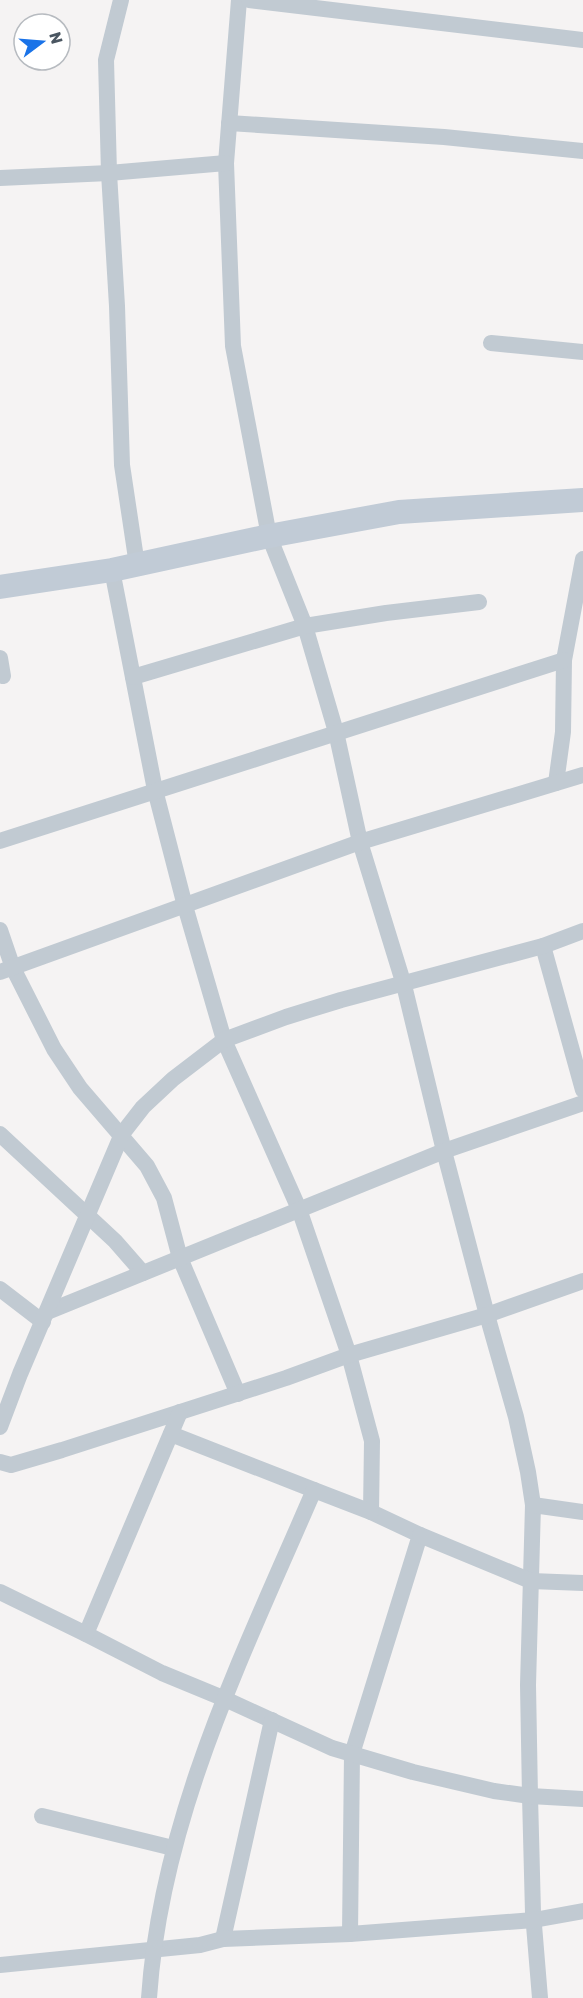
<svg xmlns="http://www.w3.org/2000/svg" width="583" height="1998" font-family="Rubik,sans-serif">
  <style>
    .lines { fill: none; stroke-linecap: round; stroke-linejoin: round }
    .street { stroke: #c1cad2; stroke-width: 16 }
    .secondary { stroke: #c1cbd6; stroke-width: 24 }
  </style>
  <rect width="100%" height="100%" fill="#f5f3f3"/>
  <g class="lines">
    <!-- street -->
    <g class="street">
      <path d="M 121,0 L 106,60 L 109,173 L 117,306 L 122,465 L 137,565"/>
      <path d="M 239,0 L 226,163 L 233,346 L 269,536 L 305,626 L 336,732 L 360,842 L 404,985 L 444,1151 L 487,1315 L 516,1417 L 528,1472 L 533,1505 L 528,1685 L 530,1796 L 533,1913 L 540,1998"/>
      <path d="M 249,0 L 583,40"/>
      <path d="M 229,123 L 444,137 L 583,151"/>
      <path d="M 0,178 L 109,173 L 226,163"/>
      <path d="M 491,343 L 583,352"/>
      <path d="M 112,570 L 155,790 L 185,906 L 224,1040 L 299,1209 L 349,1355 L 372,1441 L 371,1512 L 420,1535 L 352,1754 L 350,1934 L 534,1920 L 583,1911"/>
      <path d="M 0,658 L 3,676"/>
      <path d="M 133,677 L 305,626 L 386,613 L 479,602"/>
      <path d="M 556,783 L 563,732 L 564,660 L 583,559"/>
      <path d="M 0,841 L 564,660"/>
      <path d="M 0,930 L 13,968 L 54,1049 L 80,1088 L 147,1166 L 164,1198 L 180,1258 L 238,1394"/>
      <path d="M 543,946 L 583,1090"/>
      <path d="M 0,972 L 360,842 L 583,775"/>
      <path d="M 0,1134 L 115,1241 L 143,1273"/>
      <path d="M 0,1289 L 43,1322"/>
      <path d="M 47,1312 L 444,1151 L 583,1103"/>
      <path d="M 0,1427 L 20,1374 L 122,1134 L 143,1107 L 173,1079 L 224,1040 L 286,1017 L 341,1000 L 543,946 L 583,931"/>
      <path d="M 171,1434 L 314,1490"/>
      <path d="M 0,1462 L 11,1465 L 62,1450 L 286,1378 L 349,1355 L 487,1315 L 583,1281"/>
      <path d="M 533,1505 L 583,1512"/>
      <path d="M 420,1535 L 531,1581 L 583,1583"/>
      <path d="M 0,1592 L 86,1634 L 162,1673 L 225,1699 L 332,1748 L 413,1772 L 494,1791 L 530,1796 L 583,1799"/>
      <path d="M 86,1634 L 180,1412"/>
      <path d="M 42,1816 L 173,1848"/>
      <path d="M 223,1939 L 272,1720"/>
      <path d="M 0,1965 L 200,1945 L 223,1939 L 350,1934"/>
      <path d="M 149,1998 C 161,1817 244,1653 314,1490 L 371,1512"/>
    </g>
    <!-- secondary -->
    <path class="secondary" d="M 0,587 L 112,570 L 269,536 L 399,512 L 583,500"/>
  </g>
  <!-- north arrow -->
  <g transform="translate(42 42) rotate(74)"><circle r="28" fill="#ffffff" stroke="#b7bbc0" stroke-width="1.5"/>
  <path d="M0-4.5L10 22L0 15L-10 22Z" fill="#1a73e8"/>
  <text y="-9" font-size="16" font-weight="bold" text-anchor="middle" fill="#4a5661">N</text>
  </g>
</svg>
